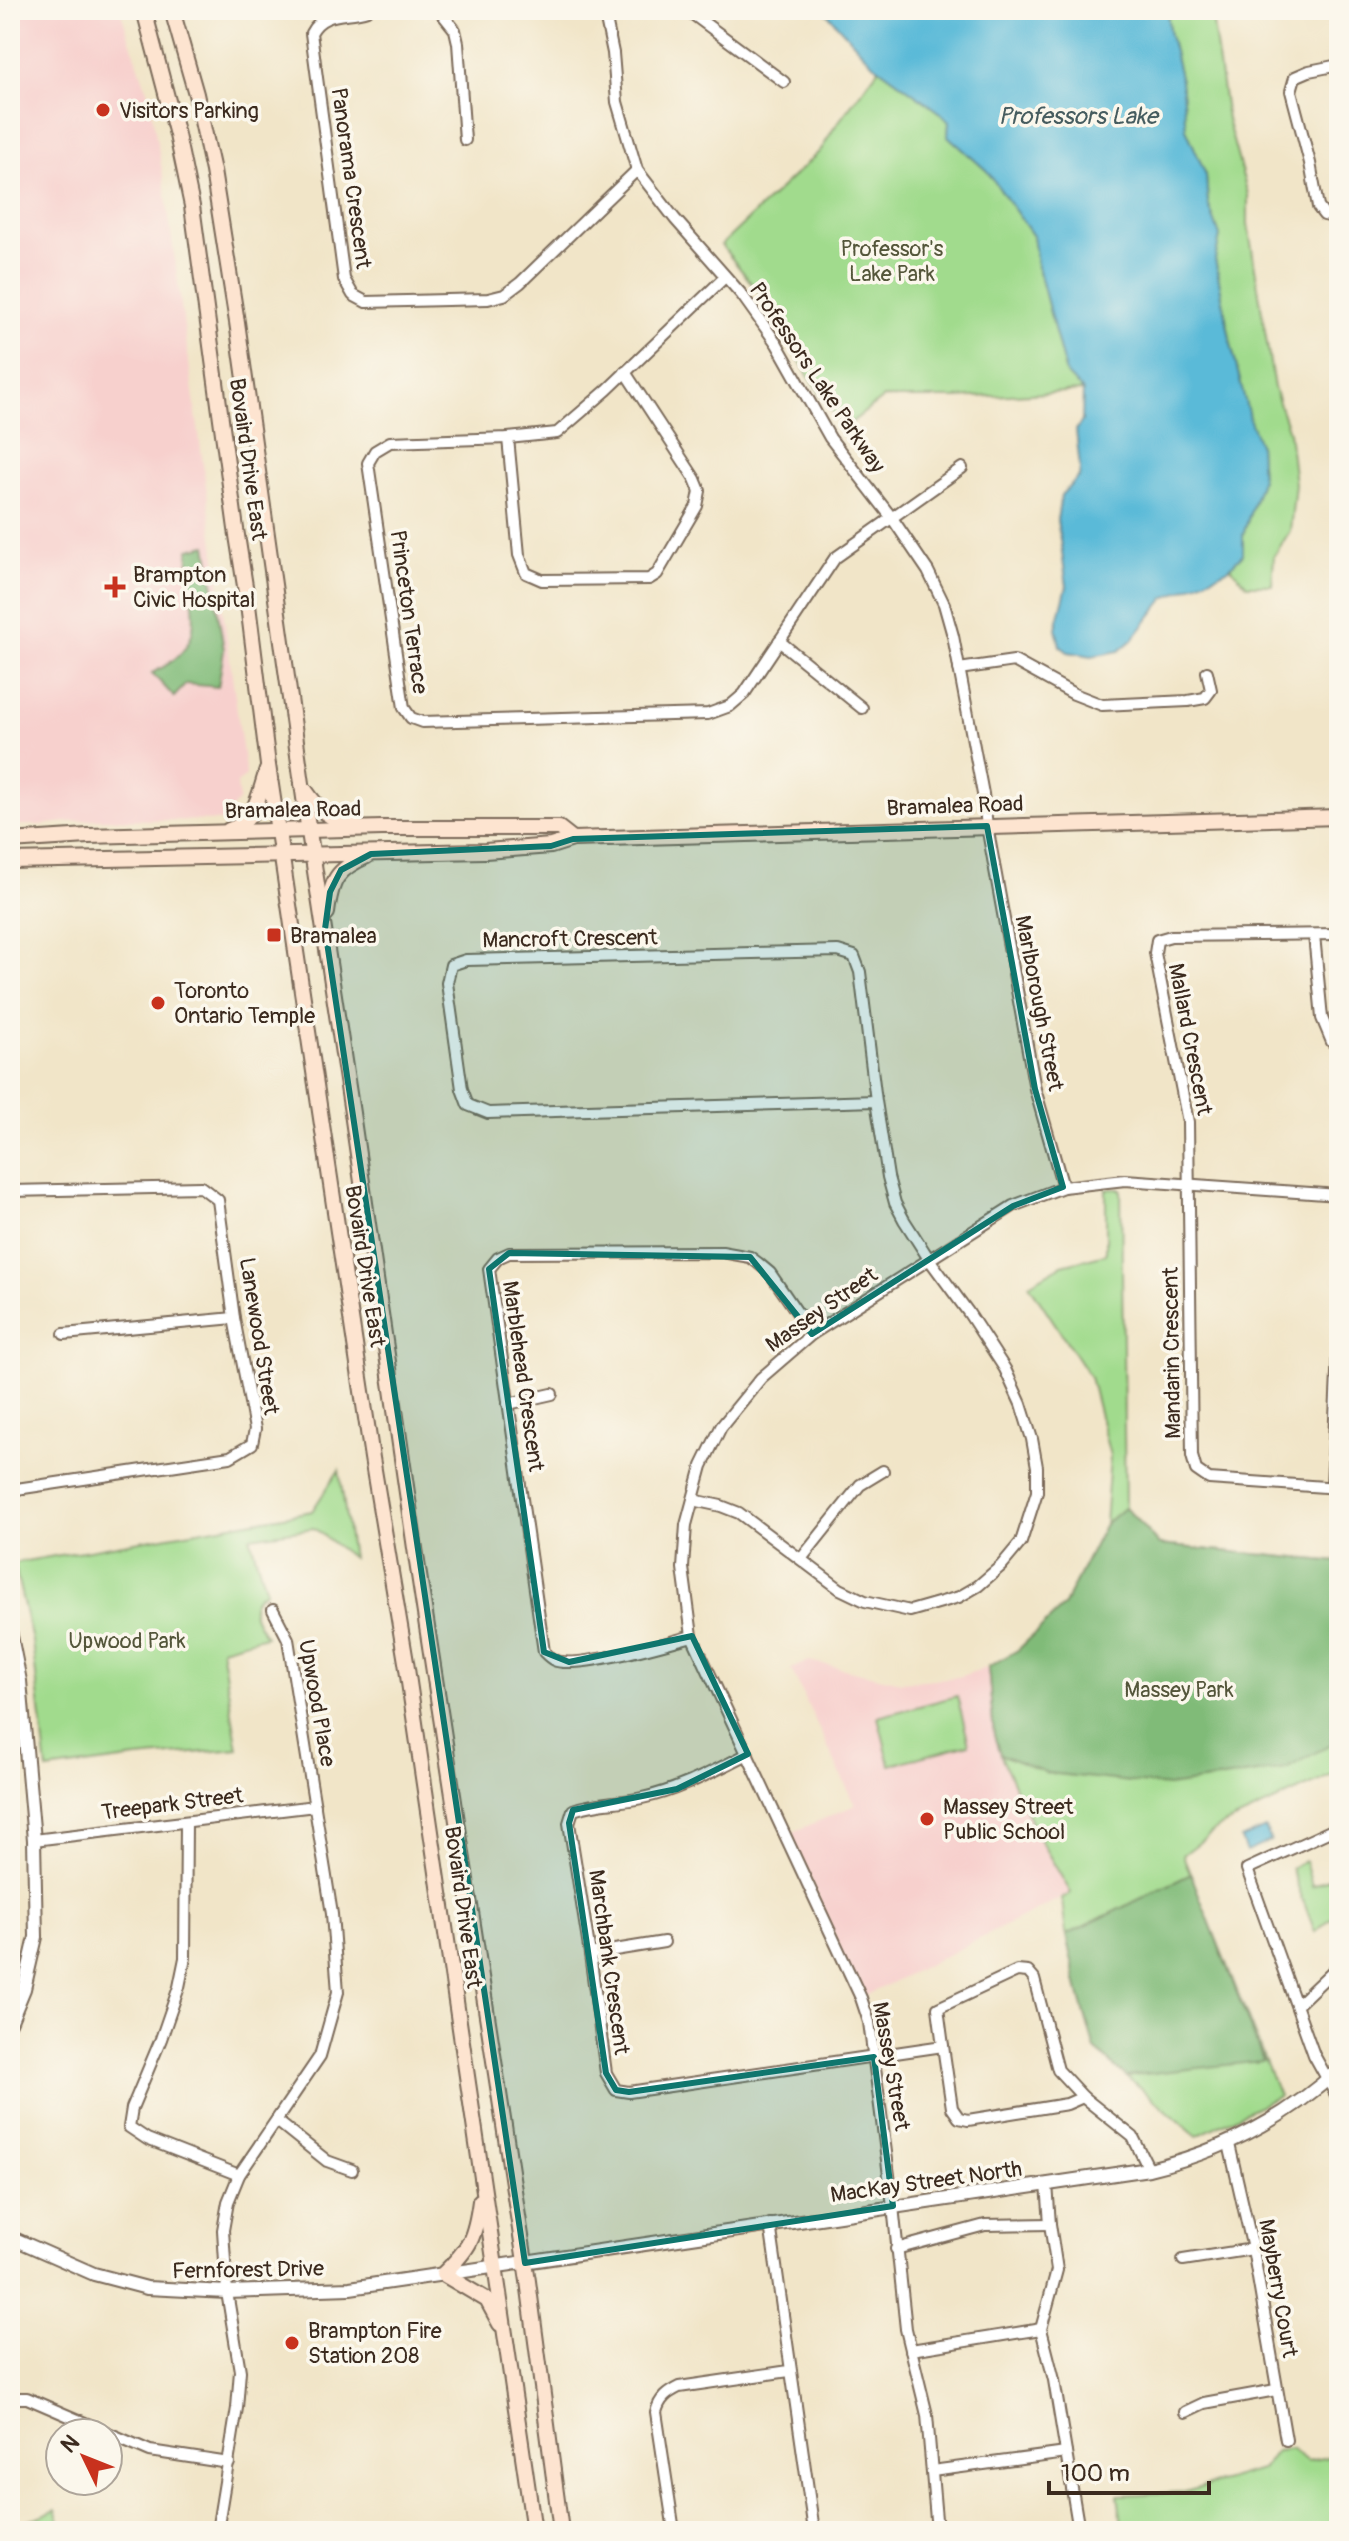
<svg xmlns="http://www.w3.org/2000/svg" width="1349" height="2541" font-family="Pangolin,sans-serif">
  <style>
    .built { fill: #f7d0cd }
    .green { fill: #a1db8d; stroke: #6e8256; stroke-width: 2 }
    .forest { fill: #80bb78; stroke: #5e724b; stroke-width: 2 }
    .water { fill: #5abad8; stroke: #4a727b; stroke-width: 2 }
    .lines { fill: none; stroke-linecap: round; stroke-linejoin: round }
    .minor-casing { stroke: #7b6b5a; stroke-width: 14 }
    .tertiary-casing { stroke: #7b6b5a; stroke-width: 16 }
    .secondary-casing { stroke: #7b6b5a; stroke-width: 18 }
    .minor { stroke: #fff; stroke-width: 10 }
    .tertiary { stroke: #fff; stroke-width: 12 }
    .secondary { stroke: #fde4d0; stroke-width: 14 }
    .marked { fill: #0f766e; fill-opacity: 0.2; stroke: #0f766e; stroke-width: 6; stroke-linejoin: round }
    .poi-dot { fill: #c8321e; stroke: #fbf7ec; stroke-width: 3 }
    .labels { text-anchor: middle; stroke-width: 7; stroke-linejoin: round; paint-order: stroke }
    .poi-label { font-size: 22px; fill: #3b2a1e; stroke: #fbf7ec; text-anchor: start }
    .street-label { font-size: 22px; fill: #3b2a1e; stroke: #fbf7ec }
    .park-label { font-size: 22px; fill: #54563a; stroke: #fbf7ec }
    .water-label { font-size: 24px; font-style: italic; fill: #465c5f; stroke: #fbf7ec }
  </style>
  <rect width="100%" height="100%" fill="#fbf7ec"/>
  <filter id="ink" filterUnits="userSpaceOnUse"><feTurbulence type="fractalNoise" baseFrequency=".0125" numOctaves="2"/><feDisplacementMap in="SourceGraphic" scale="16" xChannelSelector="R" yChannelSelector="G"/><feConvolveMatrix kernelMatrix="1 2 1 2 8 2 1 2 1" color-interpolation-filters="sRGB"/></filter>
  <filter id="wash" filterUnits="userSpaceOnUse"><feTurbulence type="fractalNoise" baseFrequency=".006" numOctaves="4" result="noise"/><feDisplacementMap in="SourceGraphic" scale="32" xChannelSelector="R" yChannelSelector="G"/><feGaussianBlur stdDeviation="1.8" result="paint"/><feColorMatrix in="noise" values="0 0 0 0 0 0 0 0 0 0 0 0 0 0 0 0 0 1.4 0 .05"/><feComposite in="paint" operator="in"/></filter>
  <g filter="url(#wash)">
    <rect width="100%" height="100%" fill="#f1e5c8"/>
    <!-- built -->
    <g class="built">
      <path d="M 10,10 L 120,10 L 149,96 L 164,181 L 246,776 L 237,783 L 239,800 L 230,811 L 231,818 L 222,821 L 95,819 L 38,825 L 10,825 Z"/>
      <path d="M 809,1661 L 901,1682 L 958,1677 L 988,1667 L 994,1735 L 1000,1754 L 1071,1893 L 861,1998 L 791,1833 L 855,1805 L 791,1669 Z"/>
    </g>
    <!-- green -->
    <g class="green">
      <path d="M 1167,10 L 1211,10 L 1227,119 L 1248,195 L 1248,224 L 1274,388 L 1289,432 L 1295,484 L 1290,531 L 1274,556 L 1272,585 L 1247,585 L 1230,567 L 1243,554 L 1243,535 L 1261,480 L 1259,445 L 1250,421 L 1231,344 L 1215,259 L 1220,236 L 1208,203 L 1206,175 L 1186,129 L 1181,81 L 1169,31 Z"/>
      <path d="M 879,68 L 941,113 L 949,122 L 948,136 L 987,171 L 1033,236 L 1037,263 L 1066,374 L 1083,391 L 956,398 L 883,398 L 844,428 L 809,377 L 766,301 L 721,245 L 821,150 L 834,128 Z"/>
      <path d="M 1106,1189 L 1121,1189 L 1125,1507 L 1159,1545 L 1339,1562 L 1339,1772 L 1221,1826 L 1183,1855 L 1279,2096 L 1197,2136 L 1095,2049 L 1079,1993 L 1066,1935 L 1062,1899 L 1071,1893 L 1037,1835 L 1000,1754 L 994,1735 L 988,1667 L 1018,1650 L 1063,1607 L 1105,1524 L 1110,1456 L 1090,1377 L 1029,1284 L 1062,1265 L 1106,1254 Z"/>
      <path d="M 339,1470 L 352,1558 L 314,1528 L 250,1537 L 266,1591 C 243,1602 255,1621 266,1636 L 221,1648 L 238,1749 L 137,1758 L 47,1770 L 32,1641 L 14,1563 L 312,1511 Z"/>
      <path d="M 957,1696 L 969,1744 L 890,1765 L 878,1717 Z"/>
      <path d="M 1305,1861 L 1312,1886 L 1339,1874 L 1339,1911 L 1315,1932 L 1291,1868 Z"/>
      <path d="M 1290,2449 L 1307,2461 L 1339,2455 L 1339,2531 L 1123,2531 L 1118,2495 L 1185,2492 L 1261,2470 L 1276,2451 Z"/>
      <path d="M 56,2509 L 64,2531 L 10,2531 L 10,2529 Z"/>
    </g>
    <!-- forest -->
    <g class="forest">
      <path d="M 207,545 L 224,650 L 218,687 L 186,684 L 174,697 L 152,673 C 218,642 185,604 189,549 Z"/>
      <path d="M 1125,1507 L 1159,1545 L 1339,1562 L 1339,1614 L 1331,1744 L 1286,1769 L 1168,1786 L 1047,1773 L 1000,1754 L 994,1735 L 988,1667 L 1018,1650 L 1063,1607 L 1105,1524 Z"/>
      <path d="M 1191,1874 L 1263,2061 L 1126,2076 L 1095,2049 L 1079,1993 L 1066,1935 Z"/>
    </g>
    <!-- water -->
    <g class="water">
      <path d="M 824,10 L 1167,10 L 1169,31 L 1181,81 L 1186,129 L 1206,175 L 1208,203 L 1220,236 L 1215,259 L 1231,344 L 1250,421 L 1259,444 L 1261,480 L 1243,535 L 1243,554 L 1227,570 L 1165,598 L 1132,640 L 1119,651 L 1092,656 L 1068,652 L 1060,646 L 1056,628 L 1067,586 L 1057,520 L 1061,495 L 1079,477 L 1080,468 L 1076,430 L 1082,421 L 1083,391 L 1066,374 L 1037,263 L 1033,236 L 987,171 L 948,136 L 949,122 L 941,113 L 871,62 Z"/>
      <path d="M 1265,1828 L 1271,1841 L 1246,1852 L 1241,1839 Z"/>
    </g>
  </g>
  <g filter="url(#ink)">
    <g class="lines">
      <!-- minor casing -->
      <g class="minor-casing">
        <g id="minor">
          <path d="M 367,10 C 346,17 323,10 311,33 L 344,279 L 353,295 L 366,302 L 488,299 L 504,295 L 520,283 L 637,170"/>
          <path d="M 439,10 L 455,30 L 458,43 L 465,140"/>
          <path d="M 604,10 L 613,53 L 617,102 L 637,170 L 675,219 L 742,295 L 777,344 L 830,438 L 892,518 L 928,571 L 944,604 L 953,636 L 983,794 L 987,826 L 1035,1089 L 1063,1187"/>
          <path d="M 687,10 L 784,82"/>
          <path d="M 1339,65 L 1309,71 L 1295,77 L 1291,91 L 1310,163 L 1318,207 L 1324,215 L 1339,218"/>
          <path d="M 725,277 L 607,390 L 557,433 L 508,438 L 390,442 L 375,451 L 368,463 L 404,708 L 411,718 L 422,722 L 708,714 L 730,706 L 744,694 L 835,558 L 962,468"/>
          <path d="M 508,438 L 519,555 L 526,573 L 542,580 L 649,579 L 657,574 L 697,506 L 700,491 L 695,479 L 625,372"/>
          <path d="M 779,641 L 862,708"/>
          <path d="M 959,669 L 1014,661 L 1074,694 L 1102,705 L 1188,701 L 1205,698 L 1211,690 L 1207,672"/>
          <path d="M 1339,934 L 1171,936 L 1157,940 L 1155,953 L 1188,1122 L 1192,1456 L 1196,1470 L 1209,1479 L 1339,1488"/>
          <path d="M 1314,935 L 1322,1018 L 1332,1042"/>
          <path d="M 10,1191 L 201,1187 L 218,1200 L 234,1318 L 255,1429 L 252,1444 L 230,1457 L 10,1490"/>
          <path d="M 64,1334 L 234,1318"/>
          <path d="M 508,1404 L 552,1394"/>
          <path d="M 1332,1487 L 1338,1350"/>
          <path d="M 693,1500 L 721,1506 L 739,1513 L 840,1589 L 865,1601 L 910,1611 L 959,1597 L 978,1586 L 1001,1566 L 1021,1542 L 1037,1492 L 1037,1467 L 1032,1439 L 1021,1404 L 1005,1369 L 968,1312 L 929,1259 L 904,1220 L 895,1203 L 888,1177 L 876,1101 L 860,972 L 854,956 L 838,951 L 466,960 L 451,965 L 447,983 L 462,1089 L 468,1105 L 488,1113 L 876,1101"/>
          <path d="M 801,1559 L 860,1485 L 883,1471"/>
          <path d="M 692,1636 C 667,1643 574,1670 554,1660 C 550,1658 547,1655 544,1652 L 489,1269 L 498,1258 L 509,1253 L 722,1252 L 750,1257 L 758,1263 L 770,1273 L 812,1334"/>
          <path d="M 748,1754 C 713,1771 680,1790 642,1798 C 619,1803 595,1802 573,1810 L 569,1823 L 590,1954 L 606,2073 L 616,2090 L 629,2092 L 943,2046 L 938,2008 L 1017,1971 L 1028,1972 L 1034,1979 L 1058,2070 L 1083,2097 L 1133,2137 L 1149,2169"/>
          <path d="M 186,1822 L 185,1958 L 179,1987 L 161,2039 L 132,2108 L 129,2127 L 147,2139 L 239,2175"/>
          <path d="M 1339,1827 L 1247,1869 L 1314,2055 L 1339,2100"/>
          <path d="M 34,1840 L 315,1806"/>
          <path d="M 590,1954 L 664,1942"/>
          <path d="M 1297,2005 L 1339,1965"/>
          <path d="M 943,2046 L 952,2108 L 959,2118 L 968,2120 L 1067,2104 L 1083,2097"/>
          <path d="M 277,2121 L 327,2161 L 352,2170"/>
          <path d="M 1229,2144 L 1253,2249 L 1286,2440"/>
          <path d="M 1047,2184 L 1050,2224 L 1057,2270 L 1041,2329 L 1054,2380 L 1079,2531"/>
          <path d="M 770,2224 L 814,2531"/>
          <path d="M 896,2249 L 985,2225 L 1050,2224"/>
          <path d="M 1183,2260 L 1253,2249"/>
          <path d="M 911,2350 L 1041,2329"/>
          <path d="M 10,2403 L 16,2398 L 27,2398 L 150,2451 L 229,2463"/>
          <path d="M 1185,2412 L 1204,2403 L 1276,2390"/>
          <path d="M 932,2471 L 1066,2453"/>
          <path d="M 217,2531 L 237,2408 L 240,2371 L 227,2292 L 223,2230 L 228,2202 L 239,2175 L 320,2056 L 338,1992 L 332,1914 L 288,1639 L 273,1610"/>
          <path d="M 674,2531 L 656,2412 C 660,2398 667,2393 679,2387 L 789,2371"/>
          <path d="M 937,2531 L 927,2415 L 906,2329 L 893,2206 L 869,2022 L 861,1998 L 692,1636 L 683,1568 L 686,1525 L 702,1466 L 721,1427 L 761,1378 L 812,1334 L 1013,1206 L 1063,1187 L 1125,1180 L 1339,1195"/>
        </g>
      </g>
      <!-- tertiary casing -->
      <g class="tertiary-casing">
        <g id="tertiary">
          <path d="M 10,1631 L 20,1681 L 34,1840 L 36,1937 L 24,1989 L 10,2023"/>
          <path d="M 10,2237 L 94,2274 L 147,2288 L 227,2292 L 350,2288 L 1149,2169 C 1221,2152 1284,2120 1339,2069"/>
        </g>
      </g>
      <!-- secondary casing -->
      <g class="secondary-casing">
        <g id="secondary">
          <path d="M 144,10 L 177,135 L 192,206 L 236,529 L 248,605 L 268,765 L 372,1458 L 406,1662 L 534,2531"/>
          <path d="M 172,10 L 196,94 L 213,171 L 237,322 L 307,819 L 352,1113 L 417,1562 L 528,2281 L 561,2531"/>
          <path d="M 305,790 C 318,809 330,821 354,824"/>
          <path d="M 229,830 C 256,822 259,794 267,770"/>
          <path d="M 10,841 L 88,836 L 382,828 L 559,828 L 573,839"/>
          <path d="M 10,861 L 485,851 L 551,846 L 573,839 L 1339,817"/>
          <path d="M 327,913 C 331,881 336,869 367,856"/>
          <path d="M 480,2201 C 475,2238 470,2248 443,2274 L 487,2300 L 500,2324"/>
        </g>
      </g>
      <!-- minor -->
      <use href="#minor" class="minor"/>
      <!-- tertiary -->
      <use href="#tertiary" class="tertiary"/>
      <!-- secondary -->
      <use href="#secondary" class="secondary"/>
    </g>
  </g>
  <!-- marked area -->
  <path class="marked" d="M 987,826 L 1035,1089 L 1063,1187 L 1013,1206 L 812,1334 L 750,1257 L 509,1253 L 489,1269 L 544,1652 L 569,1662 L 692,1636 L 748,1754 L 677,1789 L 573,1810 L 569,1823 L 606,2073 L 616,2090 L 629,2092 L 874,2057 L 893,2206 L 525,2263 L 325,929 L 330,892 L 341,870 L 371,854 L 551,846 L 573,839 Z"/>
  <!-- markers -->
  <g class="poi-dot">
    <circle cx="103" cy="110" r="8"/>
    <path d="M111 575h8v8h8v8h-8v8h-8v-8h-8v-8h8z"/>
    <rect x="266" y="927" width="16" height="16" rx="4"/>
    <circle cx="158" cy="1003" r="8"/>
    <circle cx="927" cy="1819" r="8"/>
    <circle cx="292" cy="2343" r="8"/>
  </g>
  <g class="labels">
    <!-- poi labels -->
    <g class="poi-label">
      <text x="119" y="118">Visitors Parking</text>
      <text x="133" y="582">Brampton<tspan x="133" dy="25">Civic Hospital</tspan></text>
      <text x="290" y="943">Bramalea</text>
      <text x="174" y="998">Toronto<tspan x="174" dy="25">Ontario Temple</tspan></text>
      <text x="943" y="1814">Massey Street<tspan x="943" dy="25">Public School</tspan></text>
      <text x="308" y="2338">Brampton Fire<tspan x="308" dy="25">Station 208</tspan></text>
    </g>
    <!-- street labels -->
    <g class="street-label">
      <text transform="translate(352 178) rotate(82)" y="8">Panorama Crescent</text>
      <text transform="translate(818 377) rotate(56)" y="8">Professors Lake Parkway</text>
      <text transform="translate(249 459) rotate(82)" y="8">Bovaird Drive East</text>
      <text transform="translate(410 612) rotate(82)" y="8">Princeton Terrace</text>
      <text transform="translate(955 805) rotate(-2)" y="8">Bramalea Road</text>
      <text transform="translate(293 809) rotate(-1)" y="8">Bramalea Road</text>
      <text transform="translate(570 938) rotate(-1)" y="8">Mancroft Crescent</text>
      <text transform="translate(1040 1003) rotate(79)" y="8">Marlborough Street</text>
      <text transform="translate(1191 1039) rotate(79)" y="8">Mallard Crescent</text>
      <text transform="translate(366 1266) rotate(81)" y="8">Bovaird Drive East</text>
      <text transform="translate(821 1309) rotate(-35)" y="8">Massey Street</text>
      <text transform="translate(260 1336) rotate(81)" y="8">Lanewood Street</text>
      <text transform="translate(1171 1353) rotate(-91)" y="8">Mandarin Crescent</text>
      <text transform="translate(524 1376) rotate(82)" y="8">Marblehead Crescent</text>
      <text transform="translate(318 1703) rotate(80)" y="8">Upwood Place</text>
      <text transform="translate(172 1803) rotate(-7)" y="8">Treepark Street</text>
      <text transform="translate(464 1907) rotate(82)" y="8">Bovaird Drive East</text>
      <text transform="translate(610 1962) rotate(82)" y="8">Marchbank Crescent</text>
      <text transform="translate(892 2066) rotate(80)" y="8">Massey Street</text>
      <text transform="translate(926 2181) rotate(-8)" y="8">MacKay Street North</text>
      <text transform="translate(248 2269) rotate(-1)" y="8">Fernforest Drive</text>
      <text transform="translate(1279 2288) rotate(80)" y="8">Mayberry Court</text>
    </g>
    <!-- park labels -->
    <g class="park-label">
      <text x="892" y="256">Professor's<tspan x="892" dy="25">Lake Park</tspan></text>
      <text x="127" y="1648">Upwood Park</text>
      <text x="1179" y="1697">Massey Park</text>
    </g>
    <!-- water labels -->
    <g class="water-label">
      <text x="1078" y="124">Professors Lake</text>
    </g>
  </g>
  <!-- margin -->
  <rect width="1349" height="2541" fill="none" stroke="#fbf7ec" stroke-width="40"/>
  <!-- north arrow -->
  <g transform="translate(84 2457) rotate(313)"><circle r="38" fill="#fbf7ec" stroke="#aea59a" stroke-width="2"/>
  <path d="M0-6L14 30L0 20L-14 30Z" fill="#c8321e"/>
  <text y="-12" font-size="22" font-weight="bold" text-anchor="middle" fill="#3b2a1e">N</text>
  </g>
  <!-- scale -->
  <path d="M1049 2481v12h160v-12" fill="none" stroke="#3b2a1e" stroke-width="4"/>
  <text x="1061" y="2481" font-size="24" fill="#3b2a1e" stroke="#fbf7ec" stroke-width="6" paint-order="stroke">100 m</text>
</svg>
